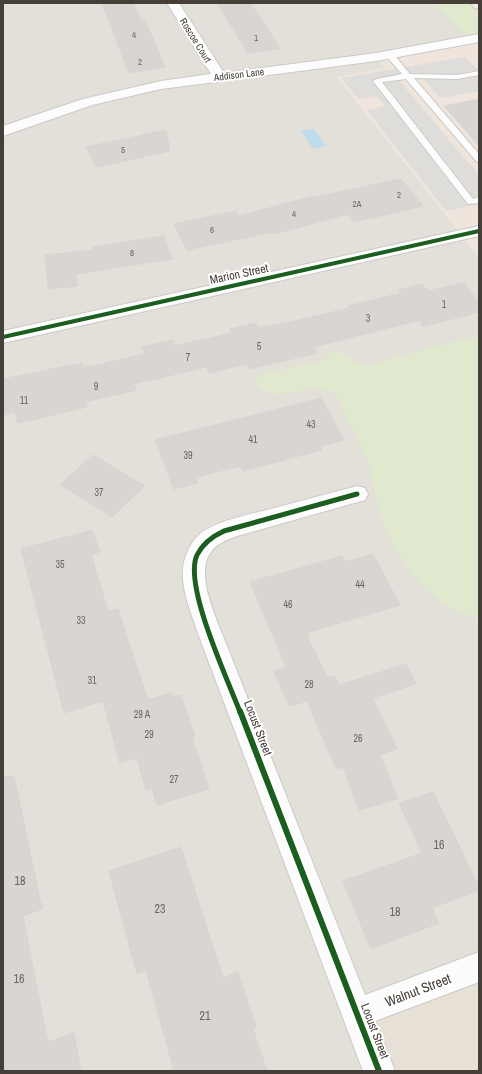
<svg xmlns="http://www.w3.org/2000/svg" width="482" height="1074" font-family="'Archivo Narrow',sans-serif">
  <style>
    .residential { fill: #e3dfd9 }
    .commercial { fill: #efe5dc }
    .education { fill: #e6e0d7 }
    .green { fill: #e0e8cd }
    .parking { fill: #dfddda }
    .water { fill: #bedceb }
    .building { fill: #d8d5d2; stroke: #d8d5d1 }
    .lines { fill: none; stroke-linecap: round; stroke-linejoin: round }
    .lane-casing { stroke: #cccac7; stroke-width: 2 }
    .street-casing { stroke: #cccac7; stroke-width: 2 }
    .primary-casing { stroke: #d1c8ba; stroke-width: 2 }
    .lane { fill: #fdfcfc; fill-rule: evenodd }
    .street { fill: #fdfcfc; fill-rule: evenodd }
    .primary { fill: #f0ebe4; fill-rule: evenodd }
    .cycleway-far2-casing { stroke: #fff; stroke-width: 6 }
    .cycleway-far1-casing { stroke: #fff; stroke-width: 8 }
    .cycleway-casing { stroke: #fff; stroke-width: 9 }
    .cycleway-far2 { stroke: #1b5e20; stroke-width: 4 }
    .cycleway-far1 { stroke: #1b5e20; stroke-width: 5 }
    .cycleway { stroke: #1b5e20; stroke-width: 6 }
    .labels { text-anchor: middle; stroke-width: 4; stroke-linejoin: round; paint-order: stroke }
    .far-number-label { font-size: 9px; fill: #6b665f }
    .far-street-label { font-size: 10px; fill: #453f37; stroke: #fff }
    .number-label { font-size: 10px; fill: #6b665f }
    .street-label { font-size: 12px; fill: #453f37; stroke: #fff }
    .near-number-label { font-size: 12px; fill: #6b665f }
    .near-street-label { font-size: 14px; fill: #453f37; stroke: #fff }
  </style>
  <rect width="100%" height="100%" fill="#f0eeeb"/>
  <!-- residential -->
  <path class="residential" d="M 3,3 L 479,3 L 479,38 L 376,57 L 386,68 L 337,77 L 479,257 L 479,1071 L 3,1071 Z"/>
  <!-- commercial -->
  <path class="commercial" d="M 479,38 L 479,257 L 337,77 L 386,68 L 376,57 Z"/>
  <!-- education -->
  <path class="education" d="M 479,967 L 479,1071 L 379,1071 L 357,1013 Z"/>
  <!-- green -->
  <g class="green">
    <path d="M 433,3 L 479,3 L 479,38 L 463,32 Z"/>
    <path d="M 479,335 L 479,619 L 459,613 L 443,603 L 423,587 L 398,554 L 385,527 L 373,488 L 369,462 L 335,394 C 329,391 323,389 317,389 C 297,389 270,403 256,384 L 257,379 L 262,374 L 324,360 L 336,348 L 363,366 Z"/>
  </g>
  <!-- parking -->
  <path class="parking" d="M 465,57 L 479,71 L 475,75 L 479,80 L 479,91 L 440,98 L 422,77 L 398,79 L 477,173 L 479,173 L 479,204 L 446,211 L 367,110 L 385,106 L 376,96 L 358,99 L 342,78 Z"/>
  <!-- water -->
  <path class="water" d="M 314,129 L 326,146 L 313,149 L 301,131 Z"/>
  <!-- building -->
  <g class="building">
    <path d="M 102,3 L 133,3 L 141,21 L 145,20 L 165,67 L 129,73 Z"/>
    <path d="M 217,3 L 250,3 L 264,23 L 280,49 L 248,53 Z"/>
    <path d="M 479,99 L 479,146 L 444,106 Z"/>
    <path d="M 166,130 L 170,151 L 97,167 L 86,147 Z"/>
    <path d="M 401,179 L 423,206 L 354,222 L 348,214 L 274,234 L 273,232 L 187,250 L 174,224 L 236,211 L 238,216 L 314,196 L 315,197 Z"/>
    <path d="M 164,236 L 172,259 L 76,274 L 77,286 L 48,289 L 45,255 L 94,250 L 93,247 Z"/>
    <path d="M 464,283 L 479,303 L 479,312 L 423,326 L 420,320 L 313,347 L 317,353 L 250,369 L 247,364 L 209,373 L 206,367 L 134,384 L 136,390 L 85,402 L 87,407 L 18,423 L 15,412 L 3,415 L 3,379 L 82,363 L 83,368 L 145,354 L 142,347 L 173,340 L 175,346 L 232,333 L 230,329 L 256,323 L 259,328 L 299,320 L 350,308 L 348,306 L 401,293 L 398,290 L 422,284 L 428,291 Z"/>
    <path d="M 321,398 L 344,440 L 320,446 L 322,450 L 243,471 L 240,466 L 195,477 L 198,483 L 174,489 L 155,440 Z"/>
    <path d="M 93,455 L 145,486 L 112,517 L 60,485 Z"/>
    <path d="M 92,530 L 100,552 L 91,554 L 108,611 L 118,609 L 148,700 L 171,693 L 172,697 L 181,695 L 195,736 L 192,737 L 209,789 L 157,805 L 152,788 L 146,790 L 137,758 L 120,763 L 103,701 L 64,713 L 21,549 Z"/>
    <path d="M 373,554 L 400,605 L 306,633 L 327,678 L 335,676 L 339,685 L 406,664 L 416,684 L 373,698 L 397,749 L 380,755 L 398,799 L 359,810 L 343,767 L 336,769 L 307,701 L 289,706 L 274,671 L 286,667 L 250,582 L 342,556 L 345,562 Z"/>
    <path d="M 14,776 L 42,909 L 23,916 L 48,1042 L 74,1033 L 81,1071 L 3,1071 L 3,777 Z"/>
    <path d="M 433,792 L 479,887 L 479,890 L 432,908 L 439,923 L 371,949 L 343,881 L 422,853 L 399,803 Z"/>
    <path d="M 181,847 L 223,978 L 238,972 L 256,1027 L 253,1029 L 267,1071 L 174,1071 L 146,970 L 137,974 L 109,871 Z"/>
  </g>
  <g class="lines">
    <!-- lane casing -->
    <g class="lane-casing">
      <path id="lane" d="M 386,52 L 392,52 L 410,74 L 457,75 L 479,71 L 479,75 L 457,79 L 414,78 L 479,154 L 479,162 L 476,161 L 406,79 L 382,82 L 473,199 L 479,197 L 479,203 L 468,204 L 373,81 L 377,79 L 402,74 L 386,56 Z"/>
    </g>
    <!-- street casing -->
    <g class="street-casing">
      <g id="street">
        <path d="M 167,3 L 179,3 L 224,73 L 376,53 L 479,34 L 479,42 L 376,61 L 161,89 L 92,105 L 3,136 L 3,126 L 83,99 L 161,81 L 211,74 Z"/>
        <path d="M 479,226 L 479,236 L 3,343 L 3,331 Z"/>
        <path d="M 357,486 L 365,488 L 368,494 L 365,500 L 237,536 C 228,539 216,544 211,552 C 195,573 215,615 223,636 L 365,995 L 479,952 L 479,982 L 375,1021 L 395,1071 L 363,1071 L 199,636 C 192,615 181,591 183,568 C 184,558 189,546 196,538 C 212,520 254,514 278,507 C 304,500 331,493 357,486 Z"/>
      </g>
    </g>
    <!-- primary casing -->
    <g class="primary-casing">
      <path id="primary" d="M 471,3 L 479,3 L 479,9 L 474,8 Z"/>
    </g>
    <!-- lane -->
    <use href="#lane" class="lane"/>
    <!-- street -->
    <use href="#street" class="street"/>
    <!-- primary -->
    <use href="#primary" class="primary"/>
    <!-- cycleway-far2 casing -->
    <g class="cycleway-far2-casing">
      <path id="cycleway-far2" d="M 3,337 L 479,231"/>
    </g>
    <!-- cycleway-far1 casing -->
    <g class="cycleway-far1-casing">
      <path id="cycleway-far1" d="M 240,712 C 228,680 183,585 197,555 C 203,543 213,536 224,531 L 357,494"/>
    </g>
    <!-- cycleway casing -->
    <g class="cycleway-casing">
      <path id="cycleway" d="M 240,711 L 379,1071"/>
    </g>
    <!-- cycleway-far2 -->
    <use href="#cycleway-far2" class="cycleway-far2"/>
    <!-- cycleway-far1 -->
    <use href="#cycleway-far1" class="cycleway-far1"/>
    <!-- cycleway -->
    <use href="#cycleway" class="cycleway"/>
  </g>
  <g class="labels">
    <!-- far-number labels -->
    <g class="far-number-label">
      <text x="134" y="38">4</text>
      <text x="256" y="41">1</text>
      <text x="140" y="65">2</text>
      <text x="123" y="153">5</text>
      <text x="399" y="198">2</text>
      <text x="357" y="207">2A</text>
      <text x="294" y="217">4</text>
      <text x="212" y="233">6</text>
      <text x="132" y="256">8</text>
    </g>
    <!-- far-street labels -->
    <g class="far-street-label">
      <text transform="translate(196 40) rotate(58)" y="4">Roscoe Court</text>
      <text transform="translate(239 74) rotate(-7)" y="4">Addison Lane</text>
    </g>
    <!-- number labels -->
    <g class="number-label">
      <text x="444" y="308">1</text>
      <text x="368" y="322">3</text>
      <text x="259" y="350">5</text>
      <text x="188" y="361">7</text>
      <text x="96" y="390">9</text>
      <text x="24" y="404">11</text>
      <text x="311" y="428">43</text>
      <text x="253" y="443">41</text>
      <text x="188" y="459">39</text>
      <text x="99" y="496">37</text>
      <text x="60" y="568">35</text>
      <text x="360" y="588">44</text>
      <text x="288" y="608">46</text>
      <text x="81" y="624">33</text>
      <text x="92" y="684">31</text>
      <text x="309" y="688">28</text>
      <text x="142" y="718">29 A</text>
      <text x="149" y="738">29</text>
      <text x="358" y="742">26</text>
      <text x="174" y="783">27</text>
    </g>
    <!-- street labels -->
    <g class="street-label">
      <text transform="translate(239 274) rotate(-12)" y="4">Marion Street</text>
      <text transform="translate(258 728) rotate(69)" y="4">Locust Street</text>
      <text transform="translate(375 1031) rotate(69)" y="4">Locust Street</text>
    </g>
    <!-- near-number labels -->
    <g class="near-number-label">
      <text x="439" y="849">16</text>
      <text x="20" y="885">18</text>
      <text x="160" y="913">23</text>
      <text x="395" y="916">18</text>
      <text x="19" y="983">16</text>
      <text x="205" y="1020">21</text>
    </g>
    <!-- near-street labels -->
    <g class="near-street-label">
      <text transform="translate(418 990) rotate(-21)" y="5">Walnut Street</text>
    </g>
  </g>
  <!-- border -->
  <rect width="482" height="1074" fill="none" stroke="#453f37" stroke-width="8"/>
</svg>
